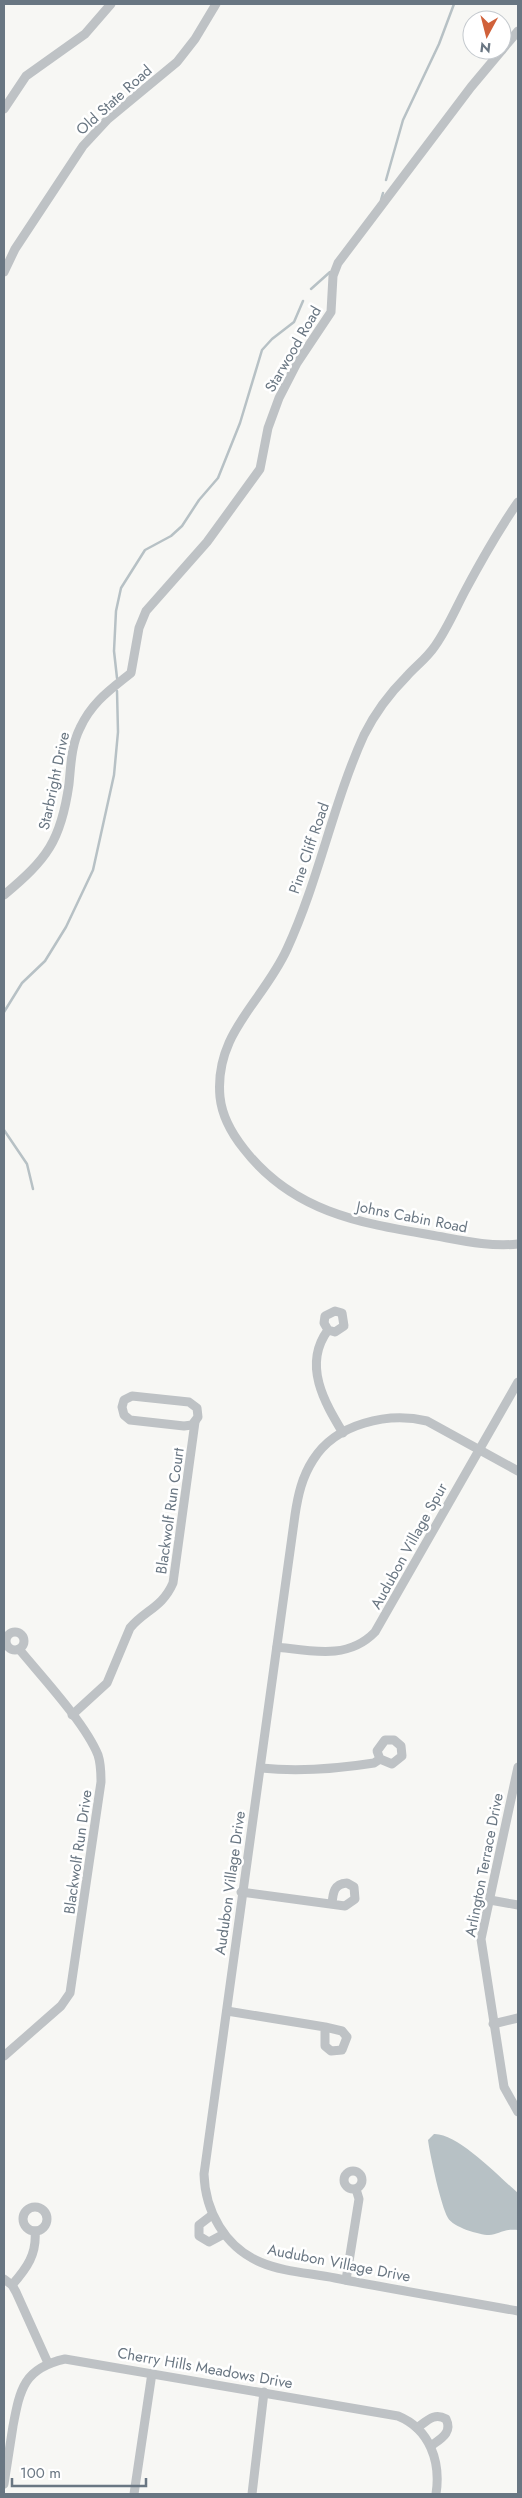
<svg xmlns="http://www.w3.org/2000/svg" width="522" height="2498" font-family="Jost,sans-serif">
  <style>
    .water { fill: #b7c1c5 }
    .lines { fill: none; stroke-linecap: round; stroke-linejoin: round }
    .stream { stroke: #b7c1c5; stroke-width: 2.5 }
    .minor { stroke: #bec2c5; stroke-width: 9 }
    .labels { text-anchor: middle; stroke-width: 5; stroke-linejoin: round; paint-order: stroke }
    .street-label { font-size: 15px; fill: #697682; stroke: #fff }
  </style>
  <rect width="100%" height="100%" fill="#f7f7f4"/>
  <!-- water -->
  <path class="water" d="M 434,2134 C 458,2133 499,2177 518,2193 L 518,2230 C 504,2228 498,2235 489,2235 C 479,2235 453,2227 448,2218 C 441,2206 430,2155 428,2140 Z"/>
  <g class="lines">
    <!-- stream -->
    <g class="stream">
      <path d="M 386,180 L 403,120 L 439,44 L 454,4"/>
      <path d="M 381,200 L 383,193"/>
      <path d="M 311,289 L 330,272"/>
      <path d="M 117,678 L 114,651 L 116,611 L 121,588 L 145,550 L 171,536 L 182,526 L 199,500 L 218,478 L 240,423 L 262,350 L 272,339 L 294,322 L 303,301"/>
      <path d="M 4,1012 L 22,983 L 45,961 L 66,927 L 93,870 L 114,775 L 118,732 L 117,691"/>
      <path d="M 4,1130 L 27,1164 L 33,1189"/>
    </g>
    <!-- minor -->
    <g class="minor">
      <path d="M 502,50 L 518,31"/>
      <path d="M 4,109 L 26,76 L 85,34 L 111,4"/>
      <path d="M 4,272 L 15,249 L 83,146 L 108,119 L 177,62 L 195,39 L 216,4"/>
      <path d="M 518,502 C 498,531 481,561 465,591 C 455,610 447,629 435,646 C 427,658 416,666 407,676 C 390,693 375,713 364,735 C 333,803 319,880 287,949 C 263,1002 214,1033 220,1097 C 222,1116 232,1134 244,1149 C 292,1211 358,1223 431,1235 C 460,1240 488,1247 518,1244"/>
      <path d="M 4,895 C 47,859 61,841 69,784 C 71,765 71,746 80,728 C 92,702 110,690 131,673 L 139,628 L 146,611 L 207,542 L 260,469 L 268,428 L 279,398 L 297,363 L 331,312 L 333,276 L 338,263 L 471,87 L 502,50"/>
      <path d="M 328,1330 L 324,1323 L 325,1316 L 335,1311 L 342,1313 L 344,1326 L 335,1332 L 328,1330 C 302,1365 325,1403 343,1433"/>
      <path d="M 132,1396 L 189,1402 L 197,1408 L 198,1417 L 192,1425 L 184,1426 L 130,1420 L 124,1415 L 122,1407 L 124,1400 Z"/>
      <path d="M 518,1471 L 427,1421 C 388,1412 336,1423 313,1460 C 302,1477 298,1495 295,1515 L 204,2174 C 205,2211 225,2247 260,2262 C 283,2272 311,2273 335,2278 C 396,2290 457,2300 518,2311"/>
      <circle cx="15" cy="1641" r="9"/>
      <path d="M 277,1647 C 312,1651 348,1660 375,1632 L 518,1382"/>
      <path d="M 72,1715 L 107,1683 L 130,1628 C 145,1610 162,1608 173,1583 L 195,1422"/>
      <path d="M 518,1767 L 481,1939 L 504,2087 L 518,2112"/>
      <path d="M 261,1768 C 300,1772 336,1769 374,1763 L 380,1759 L 392,1764 L 402,1756 L 401,1746 L 394,1740 L 385,1740 L 377,1751 L 380,1759"/>
      <path d="M 241,1892 L 345,1906 L 355,1899 L 354,1887 L 347,1883 C 334,1884 333,1892 332,1904"/>
      <path d="M 490,1900 L 518,1905"/>
      <path d="M 227,2011 L 325,2027 L 342,2031 L 347,2037 L 342,2050 L 331,2051 L 325,2046 L 325,2027"/>
      <path d="M 493,2024 L 518,2018"/>
      <path d="M 4,2056 L 61,2006 L 70,1993 L 101,1782 C 101,1772 101,1764 98,1755 C 85,1723 42,1677 19,1649"/>
      <circle cx="353" cy="2180" r="9"/>
      <circle cx="35" cy="2219" r="12"/>
      <path d="M 212,2215 L 199,2225 L 199,2236 L 209,2242 L 224,2234"/>
      <path d="M 4,2279 L 12,2285 L 16,2292 L 48,2363"/>
      <path d="M 346,2280 L 359,2199 L 356,2189"/>
      <path d="M 12,2285 C 27,2268 37,2254 35,2231"/>
      <path d="M 417,2428 C 427,2421 434,2412 446,2419 C 453,2433 440,2439 431,2446"/>
      <path d="M 4,2484 C 7,2465 10,2446 13,2426 C 20,2389 24,2368 65,2359 L 398,2416 C 430,2429 441,2462 436,2494"/>
      <path d="M 134,2494 L 152,2373"/>
      <path d="M 252,2494 L 264,2392"/>
    </g>
  </g>
  <g class="labels">
    <!-- street labels -->
    <g class="street-label">
      <text transform="translate(114 100) rotate(-42)" y="5">Old State Road</text>
      <text transform="translate(293 349) rotate(-60)" y="5">Starwood Road</text>
      <text transform="translate(54 781) rotate(-78)" y="5">Starbright Drive</text>
      <text transform="translate(309 848) rotate(-71)" y="5">Pine Cliff Road</text>
      <text transform="translate(412 1217) rotate(11)" y="5">Johns Cabin Road</text>
      <text transform="translate(170 1511) rotate(-82)" y="5">Blackwolf Run Court</text>
      <text transform="translate(409 1546) rotate(-61)" y="5">Audubon Village Spur</text>
      <text transform="translate(78 1852) rotate(-82)" y="5">Blackwolf Run Drive</text>
      <text transform="translate(484 1865) rotate(-79)" y="5">Arlington Terrace Drive</text>
      <text transform="translate(230 1883) rotate(-82)" y="5">Audubon Village Drive</text>
      <text transform="translate(339 2263) rotate(11)" y="5">Audubon Village Drive</text>
      <text transform="translate(205 2368) rotate(10)" y="5">Cherry Hills Meadows Drive</text>
    </g>
  </g>
  <!-- border -->
  <rect width="522" height="2498" fill="none" stroke="#697682" stroke-width="10"/>
  <!-- north arrow -->
  <g transform="translate(487 35) rotate(187)"><circle r="24" fill="#ffffff" stroke="#c3c8cd"/>
  <path d="M0-4L9 19L0 12L-9 19Z" fill="#d0613a"/>
  <text y="-8" font-size="14" font-weight="bold" text-anchor="middle" fill="#697682">N</text>
  </g>
  <!-- scale -->
  <path d="M12 2478v8h134v-8" fill="none" stroke="#697682" stroke-width="2.5"/>
  <text x="20" y="2478" font-size="15" fill="#697682" stroke="#ffffff" stroke-width="4" paint-order="stroke">100 m</text>
</svg>
